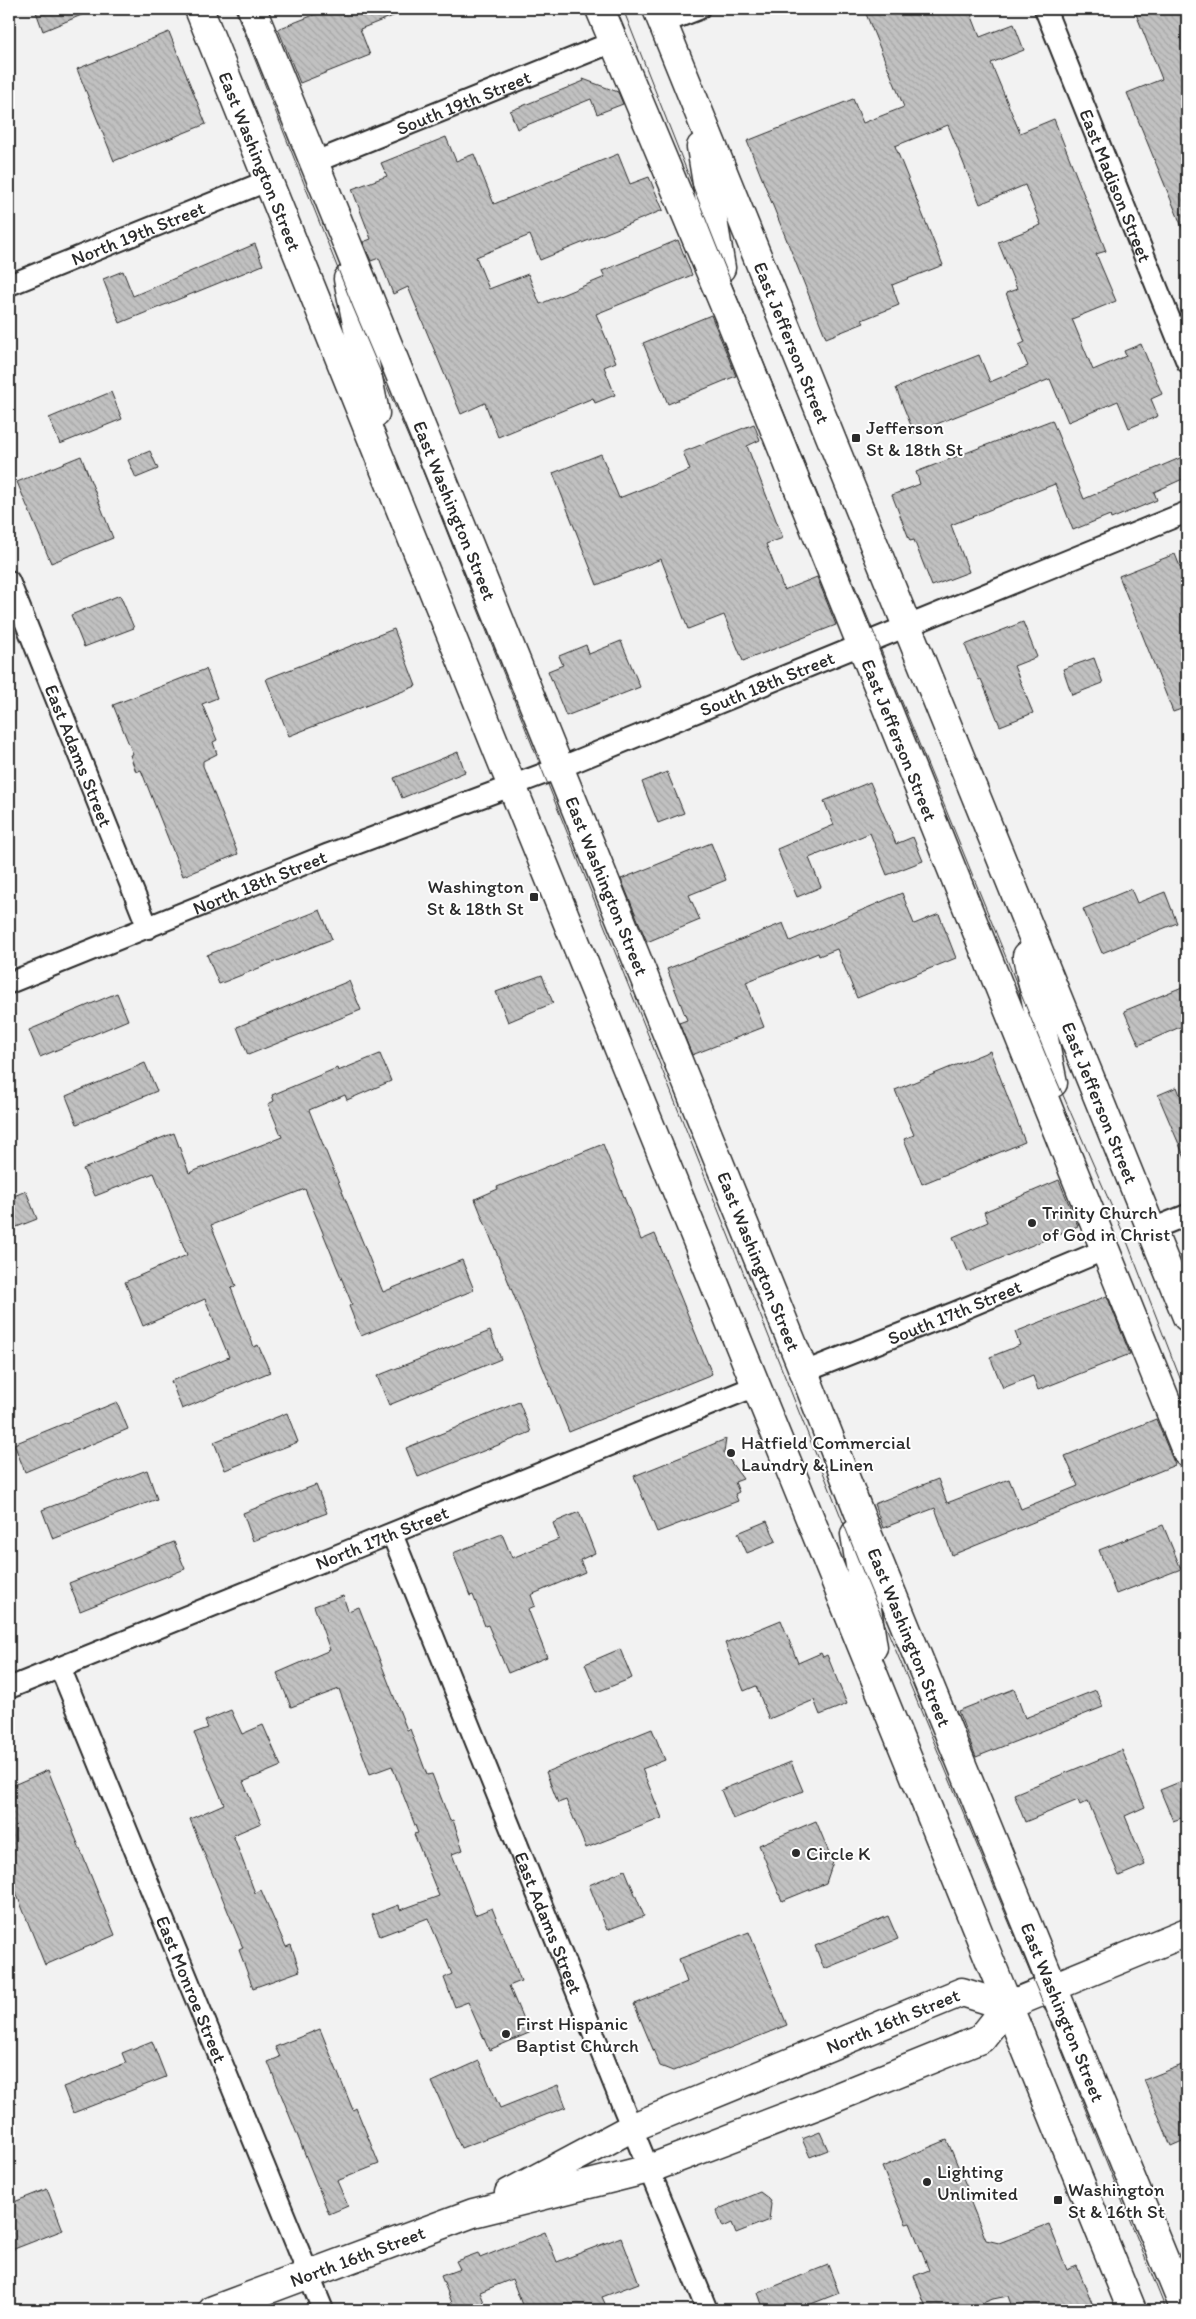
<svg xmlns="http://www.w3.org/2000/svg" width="1196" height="2319" font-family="Itim,sans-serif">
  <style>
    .building { fill: url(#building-back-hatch); stroke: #2b2b2b }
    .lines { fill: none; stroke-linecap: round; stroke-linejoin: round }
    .minor-casing { stroke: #2b2b2b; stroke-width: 24 }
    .secondary-casing { stroke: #2b2b2b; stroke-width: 31 }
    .primary-casing { stroke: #2b2b2b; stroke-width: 31 }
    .minor { stroke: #fff; stroke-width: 20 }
    .secondary { stroke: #fff; stroke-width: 28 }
    .primary { stroke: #fff; stroke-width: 28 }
    .tram { stroke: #2b2b2b; stroke-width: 1 }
    .poi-dot { fill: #2b2b2b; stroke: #fff; stroke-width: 2 }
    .labels { text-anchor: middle; stroke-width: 4; stroke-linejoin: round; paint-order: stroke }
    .street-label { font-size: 19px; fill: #2b2b2b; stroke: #fff }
    .poi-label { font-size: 19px; fill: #2b2b2b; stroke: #fff; text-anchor: start }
  </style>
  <defs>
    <pattern id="building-back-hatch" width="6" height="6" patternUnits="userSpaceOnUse" patternTransform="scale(1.25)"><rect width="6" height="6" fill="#c1c1c1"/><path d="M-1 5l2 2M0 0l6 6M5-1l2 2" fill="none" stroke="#a6a6a6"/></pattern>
  </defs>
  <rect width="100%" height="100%" fill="#f2f2f2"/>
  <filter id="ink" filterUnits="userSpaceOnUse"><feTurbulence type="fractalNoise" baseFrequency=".02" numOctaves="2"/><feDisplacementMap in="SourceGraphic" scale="10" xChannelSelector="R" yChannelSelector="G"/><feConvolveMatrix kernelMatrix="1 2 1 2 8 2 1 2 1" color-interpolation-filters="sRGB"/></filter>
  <g filter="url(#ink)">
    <!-- building -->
    <g class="building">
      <path d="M 35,9 L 96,9 L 43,31 Z"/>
      <path d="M 329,9 L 408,10 L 360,29 L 370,55 L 300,83 L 278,29 Z"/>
      <path d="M 864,9 L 969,9 L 980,37 L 1014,24 L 1024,50 L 991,63 L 1020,133 L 1054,119 L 1106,251 L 1096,254 L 1116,301 L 1072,319 L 1093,370 L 1126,356 L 1124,351 L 1141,344 L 1162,394 L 1151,399 L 1158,416 L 1129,428 L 1118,401 L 1068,422 L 1050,379 L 914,433 L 896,388 L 979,355 L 990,382 L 1028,366 L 1019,345 L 1025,342 L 1006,293 L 1017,289 L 998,242 L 1041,225 L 1025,185 L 980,204 L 948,125 L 895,146 L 943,265 L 892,285 L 899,305 L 862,320 L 864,323 L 826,338 L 747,141 L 853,99 L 863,123 L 904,107 Z"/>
      <path d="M 1134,9 L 1187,9 L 1187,239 L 1127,93 L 1162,79 Z"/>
      <path d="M 169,32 L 206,124 L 114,161 L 77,69 Z"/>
      <path d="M 583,79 L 618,92 L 623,104 L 597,114 L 591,99 L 517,129 L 510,111 L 584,81 Z"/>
      <path d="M 446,137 L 456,161 L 474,154 L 494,204 L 618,154 L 630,184 L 649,177 L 663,210 L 540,260 L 530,235 L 476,257 L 489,289 L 528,274 L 540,304 L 605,277 L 602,271 L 678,240 L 692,275 L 596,314 L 616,362 L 604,367 L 615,395 L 595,403 L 593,398 L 498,437 L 485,403 L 461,414 L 408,287 L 393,294 L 379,258 L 371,261 L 363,242 L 371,239 L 352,189 L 387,176 L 381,163 Z"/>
      <path d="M 255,244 L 263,265 L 120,323 L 103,279 L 123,271 L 133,296 Z"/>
      <path d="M 711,315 L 736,376 L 668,404 L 643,343 Z"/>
      <path d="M 111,392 L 122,419 L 60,444 L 49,418 Z"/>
      <path d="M 1052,420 L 1084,499 L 1187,455 L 1187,477 L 1154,492 L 1157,500 L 1111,519 L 1110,515 L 1073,530 L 1055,484 L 951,525 L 969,572 L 932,586 L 914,540 L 910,541 L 892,495 L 920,484 L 916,472 Z"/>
      <path d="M 754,424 L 760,440 L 747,446 L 783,538 L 766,544 L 784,590 L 817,577 L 836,625 L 743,661 L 724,615 L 688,629 L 661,559 L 597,585 L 553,473 L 601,454 L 619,498 L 690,470 L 683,452 Z"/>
      <path d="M 150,451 L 158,469 L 136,478 L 128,460 Z"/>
      <path d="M 81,456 L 113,538 L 51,563 L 17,482 Z"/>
      <path d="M 1175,554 L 1187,584 L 1187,707 L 1173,712 L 1119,576 Z"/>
      <path d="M 120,595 L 134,628 L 84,647 L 71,615 Z"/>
      <path d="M 1023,622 L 1037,657 L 1014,666 L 1033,713 L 1000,726 L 981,679 L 979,680 L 965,645 Z"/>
      <path d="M 394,629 L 416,686 L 289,736 L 266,679 Z"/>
      <path d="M 621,641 L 640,687 L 566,716 L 548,671 L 563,665 L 559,656 L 586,645 L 589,654 Z"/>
      <path d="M 1094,658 L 1103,683 L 1072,695 L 1063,669 Z"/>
      <path d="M 206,669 L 217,698 L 202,704 L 217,740 L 213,742 L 217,754 L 203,761 L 203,766 L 238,854 L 183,876 L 141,770 L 136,772 L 130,755 L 133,754 L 113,705 Z"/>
      <path d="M 458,752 L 465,772 L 402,798 L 394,778 Z"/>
      <path d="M 667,772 L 684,813 L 658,823 L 642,782 Z"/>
      <path d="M 870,782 L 896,844 L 913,837 L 923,861 L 887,875 L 870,833 L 809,858 L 821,887 L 797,897 L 777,849 L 834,825 L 824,801 Z"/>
      <path d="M 711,843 L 726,880 L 689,895 L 700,920 L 647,942 L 621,879 Z"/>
      <path d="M 1131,889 L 1137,903 L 1165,892 L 1177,923 L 1102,953 L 1083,909 Z"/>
      <path d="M 902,893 L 914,924 L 939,914 L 956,958 L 857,998 L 837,949 L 819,956 L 818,953 L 746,982 L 764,1027 L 692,1055 L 679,1023 L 687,1020 L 667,969 L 783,923 L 790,941 Z"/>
      <path d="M 320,910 L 332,939 L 219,984 L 207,955 Z"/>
      <path d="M 542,975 L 553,1003 L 508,1022 L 496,992 Z"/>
      <path d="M 349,981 L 361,1010 L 248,1055 L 237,1027 Z"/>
      <path d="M 1187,985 L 1187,1024 L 1139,1045 L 1124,1011 Z"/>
      <path d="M 117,993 L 128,1020 L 40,1057 L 29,1030 Z"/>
      <path d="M 990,1051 L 1025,1142 L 922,1184 L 904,1139 L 914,1135 L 895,1090 Z"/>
      <path d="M 380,1054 L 391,1081 L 347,1100 L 345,1095 L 309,1110 L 383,1292 L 462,1260 L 474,1290 L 361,1336 L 349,1306 L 352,1304 L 305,1189 L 211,1225 L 236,1286 L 231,1288 L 254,1347 L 258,1345 L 270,1372 L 182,1409 L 171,1381 L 229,1357 L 205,1299 L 143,1326 L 125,1282 L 187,1255 L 154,1173 L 95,1196 L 83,1169 L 174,1133 L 189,1173 L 282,1137 L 268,1104 L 274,1101 L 272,1095 L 337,1068 L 338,1071 Z"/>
      <path d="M 145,1063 L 157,1091 L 77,1124 L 66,1096 Z"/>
      <path d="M 1177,1087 L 1182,1100 L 1187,1098 L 1187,1163 L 1158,1095 Z"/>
      <path d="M 603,1144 L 641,1240 L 655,1234 L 712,1374 L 569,1432 L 475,1199 L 498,1189 L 497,1187 Z"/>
      <path d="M 1059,1180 L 1078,1226 L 968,1272 L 953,1237 L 988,1222 L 984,1212 Z"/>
      <path d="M 26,1191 L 37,1219 L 9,1230 L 9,1198 Z"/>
      <path d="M 1107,1296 L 1130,1354 L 1038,1390 L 1033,1376 L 1003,1388 L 990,1357 L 1020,1345 L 1015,1332 Z"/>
      <path d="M 490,1331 L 501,1359 L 389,1405 L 377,1376 Z"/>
      <path d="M 117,1402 L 128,1429 L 25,1472 L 14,1444 Z"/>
      <path d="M 519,1402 L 531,1432 L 418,1477 L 406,1448 Z"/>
      <path d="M 287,1413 L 298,1442 L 225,1470 L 214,1442 Z"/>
      <path d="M 1156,1419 L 1175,1465 L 952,1555 L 935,1508 L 883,1528 L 874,1504 L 938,1479 L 947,1503 L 1009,1479 L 1021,1509 L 1078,1486 L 1065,1456 Z"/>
      <path d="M 726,1439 L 724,1453 L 743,1479 L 735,1482 L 739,1492 L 735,1494 L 738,1501 L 657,1532 L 634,1476 Z"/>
      <path d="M 147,1470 L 157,1499 L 53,1539 L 42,1510 Z"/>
      <path d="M 316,1485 L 327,1513 L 253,1541 L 243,1513 Z"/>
      <path d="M 579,1512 L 595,1553 L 580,1560 L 585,1572 L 531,1595 L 535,1606 L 528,1609 L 547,1657 L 508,1673 L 488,1625 L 485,1626 L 473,1595 L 470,1596 L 453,1553 L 502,1534 L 512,1558 L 559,1539 L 553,1523 Z"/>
      <path d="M 767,1521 L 776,1541 L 747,1553 L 738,1533 Z"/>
      <path d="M 1163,1525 L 1181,1569 L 1116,1594 L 1099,1550 Z"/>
      <path d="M 174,1542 L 185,1569 L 80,1611 L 69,1583 Z"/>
      <path d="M 343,1596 L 348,1611 L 359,1607 L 407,1730 L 410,1729 L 427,1775 L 432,1774 L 450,1821 L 453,1820 L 463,1850 L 452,1854 L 475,1915 L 492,1908 L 521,1981 L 509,1986 L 529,2033 L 489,2050 L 468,2002 L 455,2007 L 444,1978 L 452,1974 L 428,1918 L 380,1936 L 372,1915 L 399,1905 L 400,1910 L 439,1896 L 414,1834 L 418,1833 L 392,1766 L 370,1774 L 339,1689 L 291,1707 L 277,1673 L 330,1650 L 314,1606 Z"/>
      <path d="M 781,1620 L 798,1663 L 821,1653 L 823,1657 L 827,1655 L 847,1704 L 820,1715 L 814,1700 L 769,1719 L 756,1686 L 744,1691 L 725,1643 Z"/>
      <path d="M 620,1649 L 632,1678 L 597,1692 L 585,1664 Z"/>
      <path d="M 1014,1689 L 1025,1718 L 1096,1690 L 1103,1707 L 976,1757 L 958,1711 Z"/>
      <path d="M 231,1710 L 242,1734 L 263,1725 L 281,1766 L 243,1782 L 261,1823 L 233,1835 L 255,1893 L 261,1890 L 286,1947 L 291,1945 L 300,1971 L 253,1988 L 239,1950 L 243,1948 L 190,1819 L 224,1804 L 194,1733 L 208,1728 L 205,1721 Z"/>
      <path d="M 652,1729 L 665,1760 L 642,1769 L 662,1818 L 586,1848 L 566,1800 L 558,1803 L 546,1772 Z"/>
      <path d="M 1122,1750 L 1145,1807 L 1125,1816 L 1145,1865 L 1119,1876 L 1088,1801 L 1080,1805 L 1078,1800 L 1025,1822 L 1014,1794 Z"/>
      <path d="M 791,1762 L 803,1791 L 733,1819 L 721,1790 Z"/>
      <path d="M 48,1770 L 115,1935 L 45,1965 L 9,1875 L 9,1787 Z"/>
      <path d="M 1187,1779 L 1187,1816 L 1173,1821 L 1160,1790 Z"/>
      <path d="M 816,1821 L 833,1862 L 826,1883 L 782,1901 L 759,1845 Z"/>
      <path d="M 625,1870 L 644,1916 L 607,1930 L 589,1885 Z"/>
      <path d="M 888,1916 L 898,1939 L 824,1969 L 815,1946 Z"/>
      <path d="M 749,1932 L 787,2025 L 673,2071 L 660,2066 L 634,2004 L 687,1982 L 679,1959 Z"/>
      <path d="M 320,2029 L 353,2110 L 356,2108 L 379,2164 L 337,2181 L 348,2206 L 329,2214 L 268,2062 L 280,2057 L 275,2047 Z"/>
      <path d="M 152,2041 L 166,2077 L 73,2113 L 63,2087 L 126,2063 L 122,2053 Z"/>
      <path d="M 479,2061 L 500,2108 L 558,2085 L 566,2107 L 461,2148 L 432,2082 Z"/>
      <path d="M 1187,2063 L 1187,2139 L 1171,2146 L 1144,2080 Z"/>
      <path d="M 820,2132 L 828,2150 L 810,2157 L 802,2139 Z"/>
      <path d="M 947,2140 L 971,2197 L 969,2198 L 986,2240 L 999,2243 L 1049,2224 L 1067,2270 L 1077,2266 L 1095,2310 L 1013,2310 L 1008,2296 L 993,2299 L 964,2310 L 927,2310 L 914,2276 L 929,2270 L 910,2223 L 906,2224 L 882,2167 Z"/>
      <path d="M 47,2189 L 63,2230 L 9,2251 L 9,2204 Z"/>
      <path d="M 760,2192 L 768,2198 L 771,2204 L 769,2220 L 736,2233 L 732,2223 L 723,2227 L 716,2210 Z"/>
      <path d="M 545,2232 L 557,2262 L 621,2237 L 639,2283 L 602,2297 L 608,2310 L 524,2310 L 512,2279 L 480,2292 L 487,2310 L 455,2310 L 441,2276 L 460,2269 L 456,2261 L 478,2253 L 480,2258 Z"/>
      <path d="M 828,2265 L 839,2293 L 796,2310 L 764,2310 L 758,2293 Z"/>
    </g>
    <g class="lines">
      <!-- minor casing -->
      <g class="minor-casing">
        <g id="minor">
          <path id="s1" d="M 1045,9 L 1187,362"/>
          <path d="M 663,23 L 699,9"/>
          <path id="s2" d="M 315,162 L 613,42"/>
          <path id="s3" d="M 9,285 L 267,181"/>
          <path id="s4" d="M 9,581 L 148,928"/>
          <path id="s5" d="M 9,983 L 329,854 L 559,768 L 1187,512"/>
          <path d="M 1152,1229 L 1187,1215"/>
          <path id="s6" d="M 804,1372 L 956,1312 L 1104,1250"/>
          <path id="s7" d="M 392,1534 L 624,2109 L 707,2310"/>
          <path id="s8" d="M 60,1667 L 323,2310"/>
          <path id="s9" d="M 9,1688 L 756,1386"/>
        </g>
      </g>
      <!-- secondary casing -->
      <g class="secondary-casing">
        <g id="secondary">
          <path d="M 1007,2006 L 1187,1932"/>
          <path id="s10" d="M 509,2193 L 631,2128 L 962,1992 L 1007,2006"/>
          <path id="s11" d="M 213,2310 L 473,2213 L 649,2169 L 820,2104 L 981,2039 L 1007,2006"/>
        </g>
      </g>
      <!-- primary casing -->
      <g class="primary-casing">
        <g id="primary">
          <path id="s12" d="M 199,9 L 499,754 L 1132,2310"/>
          <path id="s13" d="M 252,9 L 804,1372 L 863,1523 L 1185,2310"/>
          <path id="s14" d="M 600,9 L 731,321 L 1187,1453"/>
          <path id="s15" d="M 657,9 L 1187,1317"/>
          <path d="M 701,147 L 721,268"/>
          <path d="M 348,279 L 375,413"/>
          <path d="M 1027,956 L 1053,1083"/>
          <path d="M 855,1534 L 873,1647"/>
        </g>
      </g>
      <!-- minor -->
      <use href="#minor" class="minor"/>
      <!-- secondary -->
      <use href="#secondary" class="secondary"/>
      <!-- primary -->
      <use href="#primary" class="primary"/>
      <!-- tram -->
      <g class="tram">
        <path d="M 235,9 L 353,307 L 421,467 L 861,1567 L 1039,1994 L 1166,2310"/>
        <path d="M 623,9 L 716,245 L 1049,1063 L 1128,1244 L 1187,1396"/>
      </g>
    </g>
  </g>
  <!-- markers -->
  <g class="poi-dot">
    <rect x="851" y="433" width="10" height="10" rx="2.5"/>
    <rect x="529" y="892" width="10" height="10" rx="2.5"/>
    <circle cx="1032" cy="1223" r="5"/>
    <circle cx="731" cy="1453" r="5"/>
    <circle cx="796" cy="1853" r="5"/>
    <circle cx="506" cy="2034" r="5"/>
    <circle cx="927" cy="2182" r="5"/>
    <rect x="1053" y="2195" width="10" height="10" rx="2.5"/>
  </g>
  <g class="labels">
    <!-- street labels -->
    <g class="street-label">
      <text dy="7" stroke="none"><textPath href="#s2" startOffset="160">South 19th Street</textPath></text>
      <text dy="7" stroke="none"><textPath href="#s12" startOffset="164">East Washington Street</textPath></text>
      <text dy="7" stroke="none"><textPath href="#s1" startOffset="190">East Madison Street</textPath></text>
      <text dy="7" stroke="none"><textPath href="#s3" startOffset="139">North 19th Street</textPath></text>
      <text dy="7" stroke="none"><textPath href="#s15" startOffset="360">East Jefferson Street</textPath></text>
      <text dy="7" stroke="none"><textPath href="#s13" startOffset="541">East Washington Street</textPath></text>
      <text dy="7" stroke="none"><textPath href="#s5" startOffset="815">South 18th Street</textPath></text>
      <text dy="7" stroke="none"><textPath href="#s14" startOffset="790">East Jefferson Street</textPath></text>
      <text dy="7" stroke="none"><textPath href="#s4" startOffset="188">East Adams Street</textPath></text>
      <text dy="7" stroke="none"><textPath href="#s5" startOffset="270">North 18th Street</textPath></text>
      <text dy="7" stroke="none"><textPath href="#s13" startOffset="946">East Washington Street</textPath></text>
      <text dy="7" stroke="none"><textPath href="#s15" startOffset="1180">East Jefferson Street</textPath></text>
      <text dy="7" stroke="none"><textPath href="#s13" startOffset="1351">East Washington Street</textPath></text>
      <text dy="7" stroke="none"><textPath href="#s6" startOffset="162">South 17th Street</textPath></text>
      <text dy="7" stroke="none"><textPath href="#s9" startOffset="402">North 17th Street</textPath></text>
      <text dy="7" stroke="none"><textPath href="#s13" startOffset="1756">East Washington Street</textPath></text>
      <text dy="7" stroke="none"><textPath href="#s7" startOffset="419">East Adams Street</textPath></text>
      <text dy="7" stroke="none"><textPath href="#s8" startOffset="348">East Monroe Street</textPath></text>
      <text dy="7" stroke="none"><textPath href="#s13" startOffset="2161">East Washington Street</textPath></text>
      <text dy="7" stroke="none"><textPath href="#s10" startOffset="421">North 16th Street</textPath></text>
      <text dy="7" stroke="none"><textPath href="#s11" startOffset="154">North 16th Street</textPath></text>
    </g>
    <!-- poi labels -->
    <g class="poi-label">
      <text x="866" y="434">Jefferson<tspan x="866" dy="22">St &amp; 18th St</tspan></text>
      <text x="524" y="893" text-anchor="end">Washington<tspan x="524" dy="22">St &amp; 18th St</tspan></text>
      <text x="1042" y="1219">Trinity Church<tspan x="1042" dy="22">of God in Christ</tspan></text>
      <text x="741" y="1449">Hatfield Commercial<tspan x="741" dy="22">Laundry &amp; Linen</tspan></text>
      <text x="806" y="1860">Circle K</text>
      <text x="516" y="2030">First Hispanic<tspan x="516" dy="22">Baptist Church</tspan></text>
      <text x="937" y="2178">Lighting<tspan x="937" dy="22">Unlimited</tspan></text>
      <text x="1068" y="2196">Washington<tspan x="1068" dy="22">St &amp; 16th St</tspan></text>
    </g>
  </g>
  <!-- margin -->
  <rect width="1196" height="2319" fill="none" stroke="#fff" stroke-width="30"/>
  <rect x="15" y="15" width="1166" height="2289" fill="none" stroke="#2b2b2b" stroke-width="2" filter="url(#ink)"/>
</svg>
